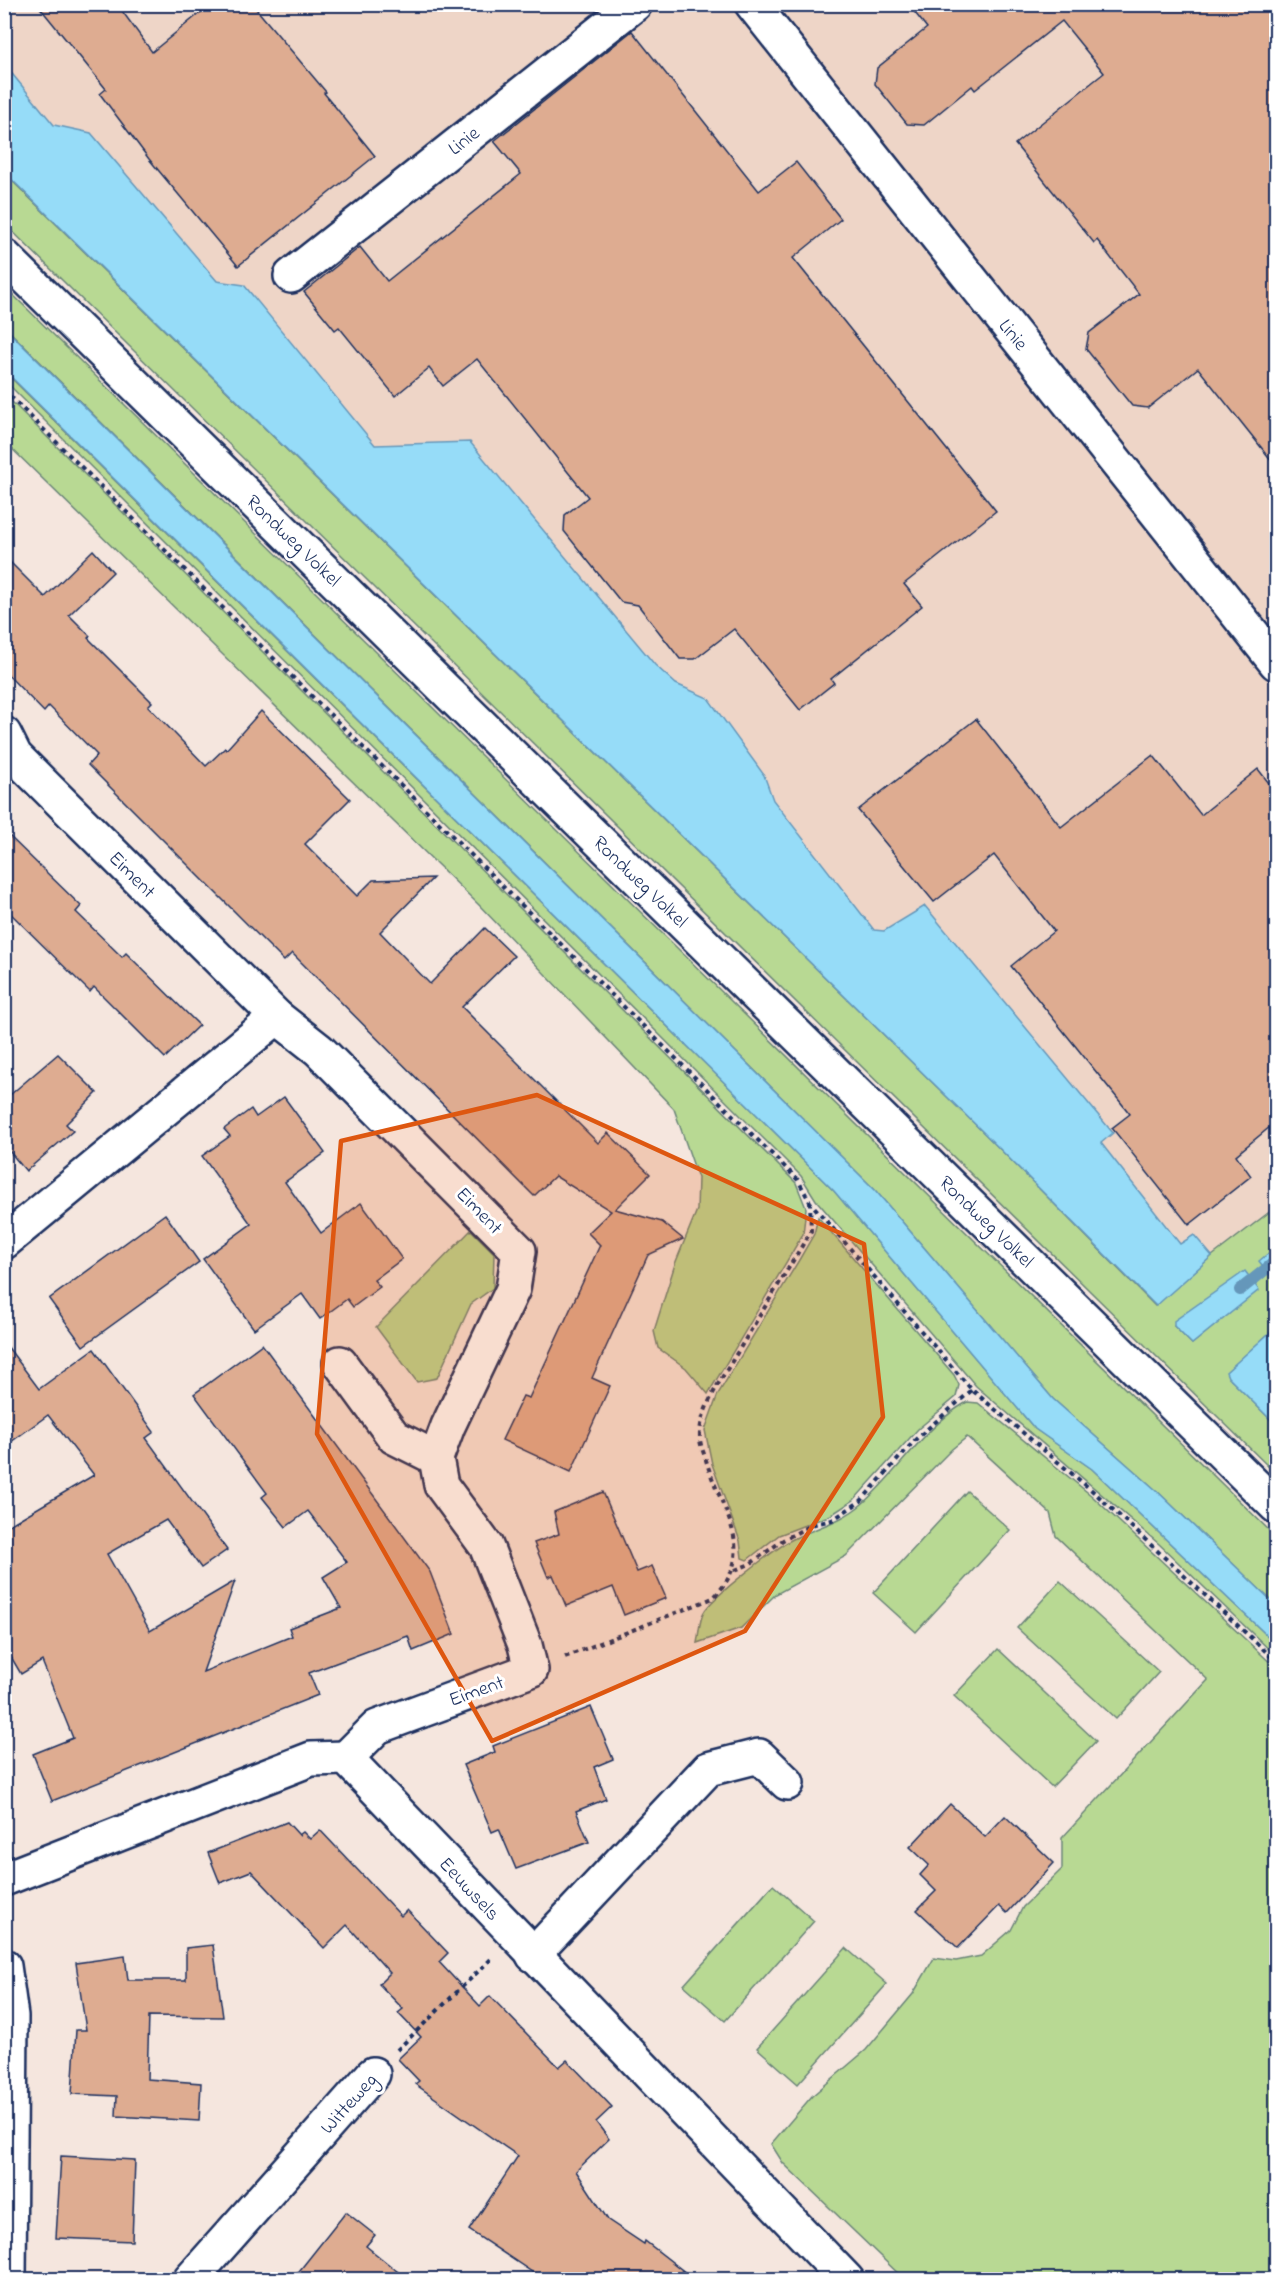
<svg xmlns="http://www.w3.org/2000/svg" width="1281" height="2284" font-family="'Indie Flower',sans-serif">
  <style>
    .built { fill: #eed5c7 }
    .green { fill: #b8d993; stroke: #6a8478; stroke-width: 1.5 }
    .water { fill: #96dcf8; stroke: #6597ba; stroke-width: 1.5 }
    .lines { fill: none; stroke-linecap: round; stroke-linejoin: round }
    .stream { stroke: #6597ba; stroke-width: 12 }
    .building { fill: #deac91; stroke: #1b2f5e; stroke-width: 1.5 }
    .minor-casing { stroke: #1b2f5e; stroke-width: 38 }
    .major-casing { stroke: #1b2f5e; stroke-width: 38 }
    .path { stroke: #1b2f5e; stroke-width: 4; stroke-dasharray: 4.5 4.5; stroke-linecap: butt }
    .minor { stroke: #fff; stroke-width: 33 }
    .major { stroke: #fff; stroke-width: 33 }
    .marked { fill: #de5710; fill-opacity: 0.2; stroke: #de5710; stroke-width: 4.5; stroke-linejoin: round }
    .labels { text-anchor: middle; stroke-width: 6; stroke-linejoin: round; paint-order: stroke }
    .street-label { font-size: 20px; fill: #1b2f5e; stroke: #fff }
  </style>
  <rect width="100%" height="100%" fill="#f5e6de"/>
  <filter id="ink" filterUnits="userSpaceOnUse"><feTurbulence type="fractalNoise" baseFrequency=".0167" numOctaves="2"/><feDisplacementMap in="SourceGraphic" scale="12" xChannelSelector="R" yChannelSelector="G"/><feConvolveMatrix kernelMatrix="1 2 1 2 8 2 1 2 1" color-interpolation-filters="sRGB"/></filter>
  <g filter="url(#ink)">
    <!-- built -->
    <path class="built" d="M 4,5 L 1276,5 L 1276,1451 L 5,201 Z"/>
    <!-- green -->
    <g class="green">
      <path d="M 4,173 L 985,1134 L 1155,1306 L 1212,1256 L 1276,1207 L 1276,1247 L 1260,1261 L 1264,1267 L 1250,1278 L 1245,1272 L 1174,1326 L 1192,1344 L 1258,1290 L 1254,1283 L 1268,1272 L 1273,1279 L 1276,1277 L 1276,1327 L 1227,1372 L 1228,1377 L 1276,1425 L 1276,1474 L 5,224 Z"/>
      <path d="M 4,286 L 1276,1537 L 1276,1605 L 1157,1491 L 1053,1399 L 875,1190 L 5,327 Z"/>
      <path d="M 4,371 L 834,1191 L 1035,1429 L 1092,1469 L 1113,1489 L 1276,1644 L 1276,1656 L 1159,1544 L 976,1386 L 816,1200 L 801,1176 L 5,381 Z"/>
      <path d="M 5,395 L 796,1183 L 806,1208 L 803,1234 L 708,1394 L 686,1368 L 658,1348 L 654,1331 L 675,1264 L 697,1210 L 698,1178 L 674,1109 L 479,905 L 5,442 Z"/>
      <path d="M 818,1217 L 954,1375 L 959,1385 L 956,1397 L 918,1429 L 854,1500 L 831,1515 L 779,1535 L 747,1560 L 742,1558 L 740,1541 L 712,1464 L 705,1430 L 718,1394 L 799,1260 L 814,1234 Z"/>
      <path d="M 471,1230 L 494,1253 L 493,1288 L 471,1304 L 437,1378 L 417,1382 L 376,1327 Z"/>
      <path d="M 967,1402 L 978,1403 L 1092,1496 L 1276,1668 L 1276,2279 L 904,2279 L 783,2163 L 771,2144 L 812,2096 L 866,2050 L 913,1994 L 934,1958 L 956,1961 L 981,1956 L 1011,1930 L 1023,1907 L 1062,1869 L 1062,1838 L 1208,1680 L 1056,1536 L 1050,1513 L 967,1437 L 952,1449 L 846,1556 L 776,1594 L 741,1628 L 697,1643 C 699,1634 699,1620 704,1612 C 713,1596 776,1548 793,1539 C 817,1527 841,1522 862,1504 C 899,1472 924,1426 967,1402 Z"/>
      <path d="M 967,1491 L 1010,1530 L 916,1632 L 873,1593 Z"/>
      <path d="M 1060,1581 L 1159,1672 L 1116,1719 L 1017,1628 Z"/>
      <path d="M 998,1649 L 1096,1741 L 1052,1787 L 954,1696 Z"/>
      <path d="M 773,1885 L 814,1921 L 725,2021 L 684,1985 Z"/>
      <path d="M 846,1948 L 887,1984 L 798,2084 L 757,2048 Z"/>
    </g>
    <!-- water -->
    <g class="water">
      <path d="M 4,64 L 54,125 L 91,133 L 217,281 L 244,285 L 375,445 L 470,442 L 655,665 L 676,684 L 708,698 L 764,775 L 773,800 L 874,930 L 884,931 L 925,906 L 1108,1127 L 1113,1133 L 1101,1143 L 1180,1244 L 1194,1235 L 1212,1256 L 1156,1306 L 985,1134 L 5,173 Z"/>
      <path d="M 4,327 L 875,1190 L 1053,1399 L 1157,1491 L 1276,1605 L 1276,1644 L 1092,1469 L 1035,1429 L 834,1191 L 5,371 Z"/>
      <path d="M 1276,1247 L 1276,1277 L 1273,1279 L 1259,1261 Z"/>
      <path d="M 1245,1271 L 1259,1290 L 1192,1344 L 1174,1326 L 1174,1321 Z"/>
      <path d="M 1276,1327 L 1276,1425 L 1228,1377 L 1226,1372 Z"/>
    </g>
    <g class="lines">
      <!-- stream -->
      <path class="stream" d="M 1240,1290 L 1276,1261"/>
    </g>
    <!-- building -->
    <g class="building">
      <path d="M 37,4 L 117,4 L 152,52 L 211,4 L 252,4 L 326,92 L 324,93 L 375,156 L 238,266 L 149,159 L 100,94 L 106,89 Z"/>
      <path d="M 908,4 L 1276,4 L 1276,466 L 1198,368 L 1148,408 L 1132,406 L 1086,349 L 1089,333 L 1139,294 L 1097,240 L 1094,243 L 1015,144 L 1104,73 L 1062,21 L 975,90 L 972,86 L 924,125 L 907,124 L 875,84 L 877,68 L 927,28 Z"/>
      <path d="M 632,31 L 759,191 L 796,162 L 841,219 L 793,258 L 996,511 L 904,584 L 922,606 L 831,679 L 834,683 L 800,710 L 734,629 L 695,659 L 680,659 L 638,605 L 621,602 L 564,531 L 565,515 L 588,497 L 477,359 L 443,386 L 429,368 L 395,396 L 339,327 L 335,330 L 304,292 L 360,247 L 387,281 L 521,174 L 494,141 Z"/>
      <path d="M 93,550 L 113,572 L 69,615 L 90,636 L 88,638 L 152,702 L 148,706 L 206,766 L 225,748 L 226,750 L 261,711 L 350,799 L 305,844 L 357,896 L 373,880 L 433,878 L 380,932 L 430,984 L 485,928 L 514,956 L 462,1007 L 598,1143 L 608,1133 L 650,1174 L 615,1209 L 662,1222 L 683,1239 L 648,1255 L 592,1378 L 610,1386 L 571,1472 L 502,1440 L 523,1396 L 529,1398 L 600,1245 L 588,1233 L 611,1211 L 555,1176 L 534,1196 L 292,953 L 284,961 L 88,765 L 97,755 L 49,706 L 44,712 L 4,671 L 4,556 L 45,597 Z"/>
      <path d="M 976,719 L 1061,827 L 1153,755 L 1201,815 L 1258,769 L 1276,792 L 1276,1122 L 1236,1155 L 1251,1176 L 1189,1225 L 1112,1128 L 1130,1114 L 1011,966 L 1054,931 L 994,855 L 934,902 L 858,810 Z"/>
      <path d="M 4,831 L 81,906 L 76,912 L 122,957 L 126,953 L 199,1025 L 165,1058 L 94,987 L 90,992 L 4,907 Z"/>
      <path d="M 58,1054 L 97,1093 L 66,1124 L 73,1131 L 26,1171 L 4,1145 L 4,1100 Z"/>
      <path d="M 284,1097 L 325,1153 L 285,1182 L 321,1233 L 361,1203 L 402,1259 L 374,1280 L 380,1287 L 353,1307 L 347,1299 L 320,1319 L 302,1294 L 254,1329 L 203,1259 L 251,1224 L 202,1156 L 230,1136 L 224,1129 L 251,1109 L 256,1117 Z"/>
      <path d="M 165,1214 L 199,1262 L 83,1346 L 49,1299 Z"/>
      <path d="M 4,1342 L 39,1389 L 94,1349 L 154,1432 L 146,1438 L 227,1550 L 201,1568 L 166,1520 L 107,1554 L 150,1631 L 235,1581 L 203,1672 L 292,1636 L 289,1628 L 341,1608 L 323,1577 L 347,1562 L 308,1511 L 286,1527 L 262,1497 L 267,1493 L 194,1394 L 262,1344 L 430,1572 L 454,1634 L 413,1651 L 408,1636 L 309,1673 L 318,1695 L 52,1801 L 33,1754 L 73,1738 L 42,1661 L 21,1674 L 4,1645 L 4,1528 L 94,1475 L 48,1415 L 4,1447 Z"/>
      <path d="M 603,1492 L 637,1572 L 652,1566 L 666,1598 L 624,1615 L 613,1587 L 566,1606 L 553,1575 L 548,1577 L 534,1543 L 559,1534 L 554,1512 Z"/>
      <path d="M 591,1707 L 613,1759 L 594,1767 L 606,1799 L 576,1811 L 589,1842 L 516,1869 L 499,1829 L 492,1832 L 463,1765 L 495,1752 L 493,1746 Z"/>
      <path d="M 950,1804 L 985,1837 L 1005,1816 L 1054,1863 L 1007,1913 L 999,1906 L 958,1948 L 917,1910 L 936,1891 L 920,1875 L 929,1865 L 910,1847 Z"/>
      <path d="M 287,1822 L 299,1835 L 303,1832 L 310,1839 L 320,1830 L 401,1916 L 407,1910 L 448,1953 L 439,1962 L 480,2006 L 490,1996 L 559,2067 L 567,2060 L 612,2107 L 596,2122 L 609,2139 L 576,2171 L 608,2220 L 644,2244 L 645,2241 L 695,2280 L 544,2280 L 469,2230 L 518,2156 L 415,2084 L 419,2081 L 398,2059 L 421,2037 L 398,2013 L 403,2009 L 379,1984 L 390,1973 L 347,1925 L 324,1948 L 251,1871 L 220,1883 L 208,1853 Z"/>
      <path d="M 213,1945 L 223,2017 L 149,2016 L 147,2079 L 201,2083 L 199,2121 L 116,2116 L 117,2096 L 72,2094 L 76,2030 L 86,2030 L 76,1963 L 125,1956 L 128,1980 L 186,1980 L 186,1948 Z"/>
      <path d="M 61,2156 L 135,2160 L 132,2241 L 56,2238 Z"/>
      <path d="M 346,2212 L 375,2235 L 366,2246 L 408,2280 L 292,2280 Z"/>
    </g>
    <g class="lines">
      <!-- minor casing -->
      <g class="minor-casing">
        <g id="minor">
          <path d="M 752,4 L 1276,663"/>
          <path d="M 291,276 L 635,4"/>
          <path d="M 4,734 L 15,756 L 277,1017 L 319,1050 L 519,1251 L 513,1289 L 448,1426 L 436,1458 L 441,1485 L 486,1546 L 525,1645 L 531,1670 L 377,1727 L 346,1758"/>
          <path d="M 4,1242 L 277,1017"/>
          <path d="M 340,1363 L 394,1437 L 436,1458"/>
          <path d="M 4,1879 L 311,1759 L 346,1758 L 847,2280"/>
          <path d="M 533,1955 L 708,1769 L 759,1756 L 787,1783"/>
          <path d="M 4,1966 L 11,2016 L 9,2280"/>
          <path d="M 190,2280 L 373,2074"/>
        </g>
      </g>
      <!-- major casing -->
      <g class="major-casing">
        <path id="major" d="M 4,256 L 1276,1506"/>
      </g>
      <!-- path -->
      <g class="path">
        <path d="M 4,390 L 798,1180 L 810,1202 L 972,1390 L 1095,1493 L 1276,1661"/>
        <path d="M 735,1570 L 750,1564 L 783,1540 L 811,1525 L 832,1520 L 861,1501 L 916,1439 L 972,1390"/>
        <path d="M 565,1657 L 713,1598 C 760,1551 721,1512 706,1460 C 704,1453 700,1445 700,1438 C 699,1420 709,1401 717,1386 L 811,1231 L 810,1202"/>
        <path d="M 397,2050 L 491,1959"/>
      </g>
      <!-- minor -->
      <use href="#minor" class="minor"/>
      <!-- major -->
      <use href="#major" class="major"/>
    </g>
  </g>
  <!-- marked area -->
  <path class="marked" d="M 537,1095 L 864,1244 L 883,1417 L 745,1631 L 492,1741 L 317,1434 L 341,1141 Z"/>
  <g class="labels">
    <!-- street labels -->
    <g class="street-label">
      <text transform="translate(463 140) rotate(-38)" y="7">Linie</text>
      <text transform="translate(1014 334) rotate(51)" y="7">Linie</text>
      <text transform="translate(294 540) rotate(44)" y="7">Rondweg Volkel</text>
      <text transform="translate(133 874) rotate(45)" y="7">Eiment</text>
      <text transform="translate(641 881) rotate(44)" y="7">Rondweg Volkel</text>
      <text transform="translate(480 1210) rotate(46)" y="7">Eiment</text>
      <text transform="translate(987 1221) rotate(44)" y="7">Rondweg Volkel</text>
      <text transform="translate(476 1690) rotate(-20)" y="7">Eiment</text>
      <text transform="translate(470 1888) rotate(47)" y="7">Eeuwsels</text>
      <text transform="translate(348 2103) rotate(-48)" y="7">Witteweg</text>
    </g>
  </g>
  <!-- margin -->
  <rect width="1281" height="2284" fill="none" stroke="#fff" stroke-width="24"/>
  <rect x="12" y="12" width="1257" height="2260" fill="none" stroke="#1b2f5e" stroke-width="2" filter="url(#ink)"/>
</svg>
